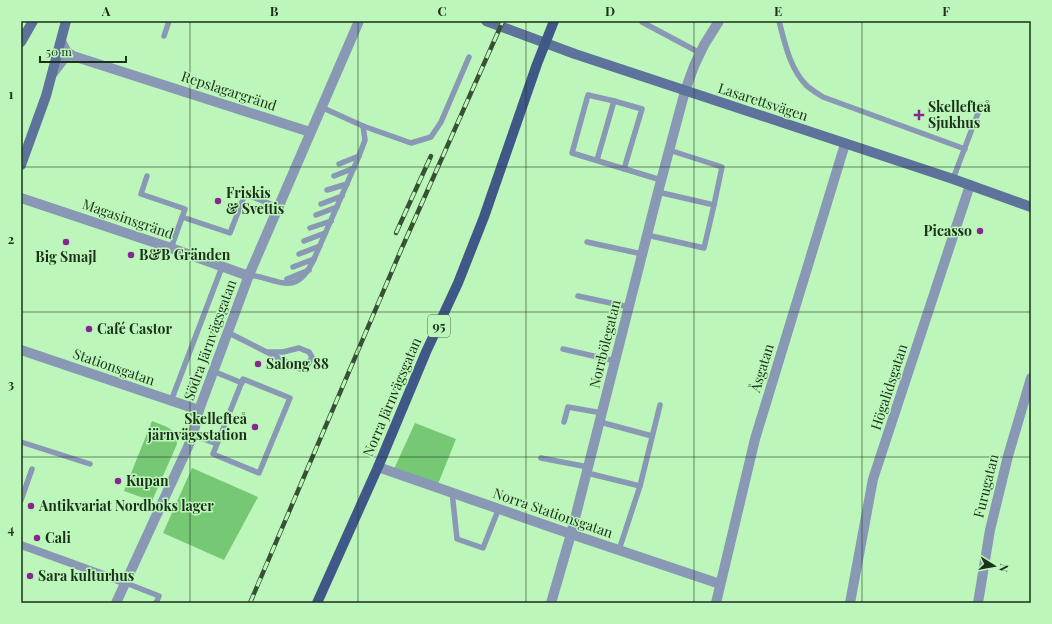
<svg xmlns="http://www.w3.org/2000/svg" width="1052" height="624" font-family="'Playfair Display',serif">
  <style>
    .green { fill: #76c874 }
    .lines { fill: none; stroke-linecap: round; stroke-linejoin: round }
    .service { stroke: #8998b4; stroke-width: 5.5 }
    .pedestrian { stroke: #8998b4; stroke-width: 8 }
    .minor { stroke: #8998b4; stroke-width: 10 }
    .secondary { stroke: #5e739b; stroke-width: 10 }
    .primary { stroke: #405888; stroke-width: 10 }
    .rail-casing { stroke: #365134; stroke-width: 4.5 }
    .rail { stroke: #bdf6ba; stroke-width: 3; stroke-dasharray: 9; stroke-linecap: butt }
    .grid { fill: none; stroke: #1b311a; stroke-width: 1; stroke-opacity: 0.55 }
    .poi-dot { fill: #862791; stroke: #bdf6ba; stroke-width: 1.5 }
    .labels { text-anchor: middle; stroke-width: 3; stroke-linejoin: round; paint-order: stroke }
    .shield { fill: #bdf6ba; stroke: #4c6c4a; stroke-width: 1 }
    .shield-label { font-size: 13px; font-weight: bold; fill: #1b311a }
    .street-label { font-size: 14px; fill: #1b311a; stroke: #bdf6ba }
    .poi-label { font-size: 14px; font-weight: bold; fill: #1b311a; stroke: #bdf6ba; text-anchor: start }
    .neatline { fill: none; stroke: #1b311a; stroke-width: 1.5 }
    .grid-label { font-size: 13px; text-anchor: middle; font-weight: bold; fill: #1b311a }
  </style>
  <rect width="100%" height="100%" fill="#bdf6ba"/>
  <!-- green -->
  <g class="green">
    <path d="M 152,421 L 167,427 L 176,433 L 177,444 L 152,501 L 124,491 Z"/>
    <path d="M 415,423 L 456,439 L 438,484 L 394,469 Z"/>
    <path d="M 192,468 L 258,497 L 224,560 L 163,533 Z"/>
  </g>
  <g class="lines">
    <!-- service -->
    <g class="service">
      <path d="M 642,21 L 642,22 L 700,53"/>
      <path d="M 779,21 C 785,44 790,69 807,86 C 812,90 818,94 823,97 L 965,149"/>
      <path d="M 164,36 L 169,21"/>
      <path d="M 614,101 L 588,95 L 572,153 L 661,180"/>
      <path d="M 363,126 L 411,143 L 431,137 L 441,122 L 469,57"/>
      <path d="M 669,150 L 722,167 L 714,205"/>
      <path d="M 597,160 L 614,101 L 642,109 L 624,169"/>
      <path d="M 339,164 L 359,156"/>
      <path d="M 147,176 L 141,194 L 185,209 L 171,248"/>
      <path d="M 334,176 L 354,168"/>
      <path d="M 953,179 L 981,105"/>
      <path d="M 327,190 L 347,184"/>
      <path d="M 321,204 L 342,196"/>
      <path d="M 316,215 L 337,207"/>
      <path d="M 182,217 L 230,233 L 245,194 L 278,207"/>
      <path d="M 310,228 L 331,221"/>
      <path d="M 647,235 L 704,248 L 714,205 L 658,192"/>
      <path d="M 304,241 L 325,233"/>
      <path d="M 587,242 L 642,254"/>
      <path d="M 299,254 L 320,246"/>
      <path d="M 293,267 L 314,259"/>
      <path d="M 249,275 C 280,279 296,298 314,259 L 359,156 L 365,140 L 363,126 L 321,107"/>
      <path d="M 287,279 L 309,270"/>
      <path d="M 578,296 L 629,307"/>
      <path d="M 227,332 L 300,369 L 306,368 L 312,357 L 309,352 L 299,348 L 283,352 L 268,352"/>
      <path d="M 563,349 L 615,361"/>
      <path d="M 213,371 L 242,383"/>
      <path d="M 171,401 L 222,267"/>
      <path d="M 564,422 L 568,407 L 602,413"/>
      <path d="M 600,422 L 652,436"/>
      <path d="M 193,435 L 217,444 L 213,454 L 259,473 L 290,398 L 243,379 L 217,444"/>
      <path d="M 21,442 L 90,464"/>
      <path d="M 541,458 L 588,467"/>
      <path d="M 587,473 L 640,486 L 660,405"/>
      <path d="M 452,492 L 457,539 L 483,548 L 499,508"/>
      <path d="M 21,500 L 32,469"/>
      <path d="M 619,550 L 640,486"/>
      <path d="M 126,583 L 159,596 L 156,603"/>
    </g>
    <!-- pedestrian -->
    <path class="pedestrian" d="M 21,545 L 126,583"/>
    <!-- minor -->
    <g class="minor">
      <path d="M 61,41 L 66,51 L 73,56 L 310,132"/>
      <path d="M 53,73 L 63,60 L 70,55"/>
      <path d="M 21,198 L 171,248 L 243,274 L 249,275"/>
      <path d="M 21,350 L 199,410"/>
      <path d="M 378,467 L 571,534 L 720,584"/>
      <path d="M 116,603 L 187,449 L 193,435 L 199,410 L 249,275 L 359,21"/>
      <path d="M 551,603 L 571,534 L 658,192 L 685,91 L 694,66 L 704,45 L 719,21"/>
      <path d="M 716,603 L 755,439 L 845,144"/>
      <path d="M 850,603 L 873,479 L 970,185"/>
      <path d="M 978,603 L 990,530 L 1008,456 L 1031,378"/>
    </g>
    <!-- secondary -->
    <g class="secondary">
      <path d="M 486,21 L 575,54 L 953,179 L 1031,207"/>
      <path d="M 21,42 L 33,21"/>
      <path d="M 21,165 L 46,96 L 66,21"/>
    </g>
    <!-- primary -->
    <path class="primary" d="M 317,603 L 378,467 L 426,352 L 458,283 L 484,217 L 537,64 L 554,21"/>
    <!-- rail casing -->
    <g class="rail-casing">
      <g id="rail">
        <path d="M 396,233 L 431,156"/>
        <path d="M 250,603 L 401,250 L 503,21"/>
      </g>
    </g>
    <!-- rail -->
    <use href="#rail" class="rail"/>
  </g>
  <!-- grid -->
  <path class="grid" d="M 190,21 L 190,603M 358,21 L 358,603M 526,21 L 526,603M 694,21 L 694,603M 862,21 L 862,603M 21,167 L 1031,167M 21,312 L 1031,312M 21,457 L 1031,457"/>
  <!-- markers -->
  <g class="poi-dot">
    <path d="M917 109h4v4h4v4h-4v4h-4v-4h-4v-4h4z"/>
    <circle cx="218" cy="201" r="4"/>
    <circle cx="980" cy="231" r="4"/>
    <circle cx="66" cy="242" r="4"/>
    <circle cx="131" cy="255" r="4"/>
    <circle cx="89" cy="329" r="4"/>
    <circle cx="258" cy="364" r="4"/>
    <circle cx="255" cy="427" r="4"/>
    <circle cx="118" cy="481" r="4"/>
    <circle cx="31" cy="506" r="4"/>
    <circle cx="37" cy="538" r="4"/>
    <circle cx="30" cy="576" r="4"/>
  </g>
  <g class="labels">
    <!-- shield labels -->
    <rect class="shield" x="428" y="315" width="22" height="22" rx="3"/>
    <g class="shield-label">
      <text x="439" y="331">95</text>
    </g>
    <!-- street labels -->
    <g class="street-label">
      <text transform="translate(229 91) rotate(18)" y="5">Repslagargränd</text>
      <text transform="translate(763 102) rotate(18)" y="5">Lasarettsvägen</text>
      <text transform="translate(128 219) rotate(19)" y="5">Magasinsgränd</text>
      <text transform="translate(210 340) rotate(-70)" y="5">Södra Järnvägsgatan</text>
      <text transform="translate(605 344) rotate(-76)" y="5">Norrbölegatan</text>
      <text transform="translate(114 367) rotate(19)" y="5">Stationsgatan</text>
      <text transform="translate(762 368) rotate(-73)" y="5">Åsgatan</text>
      <text transform="translate(889 387) rotate(-72)" y="5">Högalidsgatan</text>
      <text transform="translate(392 397) rotate(-67)" y="5">Norra Järnvägsgatan</text>
      <text transform="translate(986 486) rotate(-76)" y="5">Furugatan</text>
      <text transform="translate(553 513) rotate(19)" y="5">Norra Stationsgatan</text>
    </g>
    <!-- poi labels -->
    <g class="poi-label">
      <text x="928" y="112">Skellefteå<tspan x="928" dy="16">Sjukhus</tspan></text>
      <text x="226" y="198">Friskis<tspan x="226" dy="16">&amp; Svettis</tspan></text>
      <text x="972" y="236" text-anchor="end">Picasso</text>
      <text x="139" y="260">B&amp;B Gränden</text>
      <text x="66" y="262" text-anchor="middle">Big Smajl</text>
      <text x="97" y="334">Café Castor</text>
      <text x="266" y="369">Salong 88</text>
      <text x="247" y="424" text-anchor="end">Skellefteå<tspan x="247" dy="16">järnvägsstation</tspan></text>
      <text x="126" y="486">Kupan</text>
      <text x="39" y="511">Antikvariat Nordboks lager</text>
      <text x="45" y="543">Cali</text>
      <text x="38" y="581">Sara kulturhus</text>
    </g>
  </g>
  <!-- border -->
  <rect width="1052" height="624" fill="none" stroke="#bdf6ba" stroke-width="44"/>
  <!-- north arrow -->
  <g transform="translate(994 566) rotate(101)" stroke="#bdf6ba" stroke-width="3" paint-order="stroke">
  <path d="M0-3L7 15L0 10L-7 15Z" fill="#1b311a"/>
  <text y="-6" font-size="11" font-weight="bold" text-anchor="middle" fill="#1b311a">N</text>
  </g>
  <!-- scale -->
  <path d="M40 56v6h86v-6" fill="none" stroke="#1b311a" stroke-width="2"/>
  <text x="46" y="56" font-size="12" fill="#1b311a" stroke="#bdf6ba" stroke-width="3" paint-order="stroke">50 m</text>
  <rect x="22" y="22" width="1008" height="580" class="neatline"/>
  <g class="grid-label">
    <text x="106" y="16">A</text>
    <text x="274" y="16">B</text>
    <text x="442" y="16">C</text>
    <text x="610" y="16">D</text>
    <text x="778" y="16">E</text>
    <text x="946" y="16">F</text>
    <text x="11" y="99">1</text>
    <text x="11" y="244">2</text>
    <text x="11" y="389">3</text>
    <text x="11" y="534">4</text>
  </g>
</svg>
